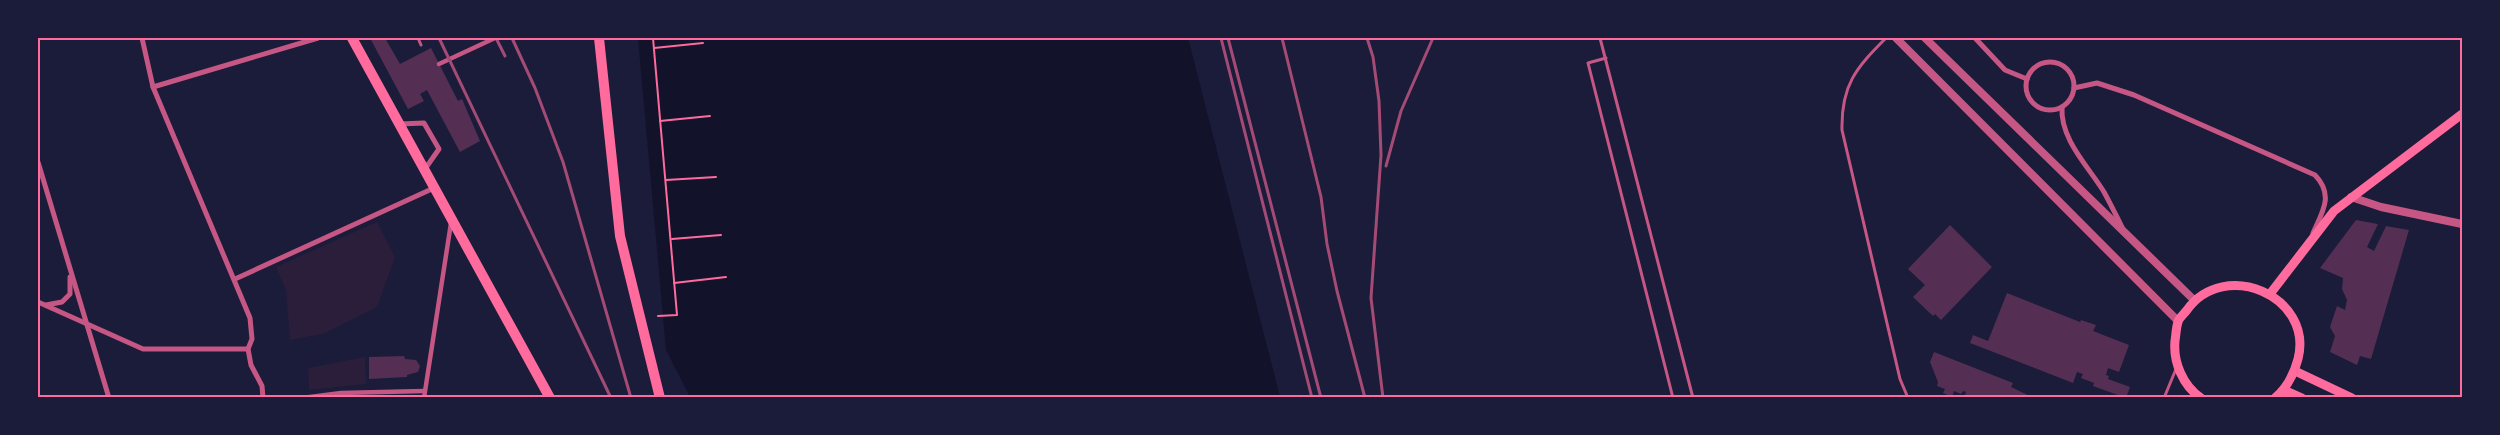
<svg xmlns="http://www.w3.org/2000/svg" width="2500" height="435" font-family="'IBM Plex Serif',serif">
  <style>
    .green { fill: #2a1e3b }
    .water { fill: #12122b }
    .building { fill: #542f53 }
    .lines { fill: none; stroke-linecap: round; stroke-linejoin: round }
    .path { stroke: #ff6b9d; stroke-width: 2 }
    .service { stroke: #c65784; stroke-width: 3 }
    .pedestrian { stroke: #c65784; stroke-width: 4.5 }
    .minor { stroke: #c65784; stroke-width: 5 }
    .tertiary { stroke: #c65784; stroke-width: 8 }
    .secondary { stroke: #ff6b9d; stroke-width: 9 }
    .primary { stroke: #ff6b9d; stroke-width: 10 }
    .trunk { stroke: #ff6b9d; stroke-width: 10 }
    .rail { stroke: #a44b75; stroke-width: 3 }
    .neatline { fill: none; stroke: #ff6b9d; stroke-width: 2 }
  </style>
  <rect width="100%" height="100%" fill="#1b1b3a"/>
  <!-- green -->
  <g class="green">
    <path d="M 377,222 L 395,257 L 377,307 L 323,334 L 290,340 L 286,290 L 276,267 Z"/>
    <path d="M 365,357 L 366,384 L 309,390 L 308,368 Z"/>
  </g>
  <!-- water -->
  <path class="water" d="M 638,38 L 1188,38 L 1280,397 L 690,397 L 666,350 Z"/>
  <!-- building -->
  <g class="building">
    <path d="M 370,38 L 385,38 L 400,64 L 431,48 L 458,101 L 462,99 L 480,141 L 460,152 L 427,90 L 420,94 L 424,101 L 408,109 Z"/>
    <path d="M 2356,220 L 2378,224 L 2367,247 L 2374,251 L 2386,226 L 2409,230 L 2371,359 L 2360,356 L 2357,365 L 2330,352 L 2335,336 L 2330,327 L 2337,306 L 2345,310 L 2347,300 L 2342,289 L 2343,278 L 2320,268 Z"/>
    <path d="M 1950,225 L 1992,267 L 1941,320 L 1935,314 L 1933,316 L 1913,297 L 1925,285 L 1908,269 Z"/>
    <path d="M 2007,293 L 2080,322 L 2081,320 L 2096,325 L 2093,331 L 2129,345 L 2119,372 L 2108,368 L 2106,375 L 2109,376 L 2108,379 L 2130,387 L 2126,398 L 2093,386 L 2094,383 L 2081,378 L 2083,374 L 2077,372 L 2073,383 L 1970,343 L 1973,335 L 1988,341 Z"/>
    <path d="M 1934,352 L 2013,383 L 2011,387 L 2034,398 L 1964,398 L 1966,392 L 1963,391 L 1961,394 L 1954,391 L 1952,397 L 1943,393 L 1945,389 L 1937,386 L 1938,382 L 1930,362 Z"/>
    <path d="M 404,356 L 405,359 L 416,360 L 420,366 L 418,372 L 407,375 L 407,377 L 369,379 L 369,357 Z"/>
  </g>
  <g class="lines">
    <!-- path -->
    <g class="path">
      <path d="M 653,38 L 677,315 L 658,316"/>
      <path d="M 654,48 L 703,43"/>
      <path d="M 660,121 L 710,116"/>
      <path d="M 666,180 L 716,177"/>
      <path d="M 672,239 L 721,235"/>
      <path d="M 674,283 L 726,277"/>
    </g>
    <!-- service -->
    <g class="service">
      <path d="M 418,38 L 421,45"/>
      <path d="M 1600,38 L 1693,398"/>
      <path d="M 1886,38 C 1856,68 1841,85 1842,130 L 1900,379 L 1908,398"/>
      <path d="M 1606,58 L 1588,63 L 1673,398"/>
      <path d="M 2164,398 L 2176,369"/>
    </g>
    <!-- pedestrian -->
    <g class="pedestrian">
      <path d="M 439,64 L 495,38"/>
      <path d="M 302,398 L 341,393 L 424,391"/>
      <path d="M 424,398 L 451,223"/>
    </g>
    <!-- minor -->
    <g class="minor">
      <path d="M 142,38 L 153,87 L 250,318 L 252,339 L 248,349 L 251,365 L 262,386 L 263,398"/>
      <path d="M 1975,38 L 2005,70 L 2027,79"/>
      <circle cx="2050" cy="86" r="24"/>
      <path d="M 153,87 L 318,38"/>
      <path d="M 2074,88 L 2097,83 L 2134,95 L 2315,175 C 2334,195 2323,211 2313,233"/>
      <path d="M 2062,107 C 2060,139 2088,166 2104,192 C 2110,203 2116,215 2122,227"/>
      <path d="M 400,124 L 424,123 L 439,149 L 425,169"/>
      <path d="M 38,162 L 109,398"/>
      <path d="M 235,279 L 434,188"/>
      <path d="M 38,302 L 143,349 L 248,349"/>
      <path d="M 46,305 L 62,302 L 70,294 L 70,277"/>
    </g>
    <!-- tertiary -->
    <g class="tertiary">
      <path d="M 1896,38 L 2178,321"/>
      <path d="M 1925,38 L 2194,300"/>
      <path d="M 2351,197 L 2381,207 L 2462,224"/>
    </g>
    <!-- secondary -->
    <g class="secondary">
      <path d="M 2270,294 L 2334,211 L 2462,114"/>
      <path d="M 2295,371 L 2352,398"/>
      <path d="M 2284,390 L 2302,398"/>
      <path d="M 2201,398 C 2183,386 2173,362 2175,341 C 2176,335 2176,328 2178,322 C 2179,318 2184,314 2187,310 C 2224,258 2314,296 2298,359 C 2294,374 2288,387 2275,398"/>
    </g>
    <!-- primary -->
    <path class="primary" d="M 352,38 L 550,398"/>
    <!-- trunk -->
    <path class="trunk" d="M 599,38 L 620,236 L 660,398"/>
    <!-- rail -->
    <g class="rail">
      <path d="M 439,38 L 611,398"/>
      <path d="M 496,38 L 505,56"/>
      <path d="M 512,38 L 535,88 L 563,162 L 631,398"/>
      <path d="M 1221,38 L 1312,398"/>
      <path d="M 1228,38 L 1321,398"/>
      <path d="M 1282,38 L 1321,197 L 1327,244 L 1337,291 L 1365,398"/>
      <path d="M 1367,38 L 1373,57 L 1379,101 L 1381,155 L 1371,298 L 1383,398"/>
      <path d="M 1386,166 L 1401,111 L 1433,38"/>
    </g>
  </g>
  <!-- border -->
  <rect width="2500" height="435" fill="none" stroke="#1b1b3a" stroke-width="78"/>
  <rect x="39" y="39" width="2422" height="357" class="neatline"/>
</svg>
